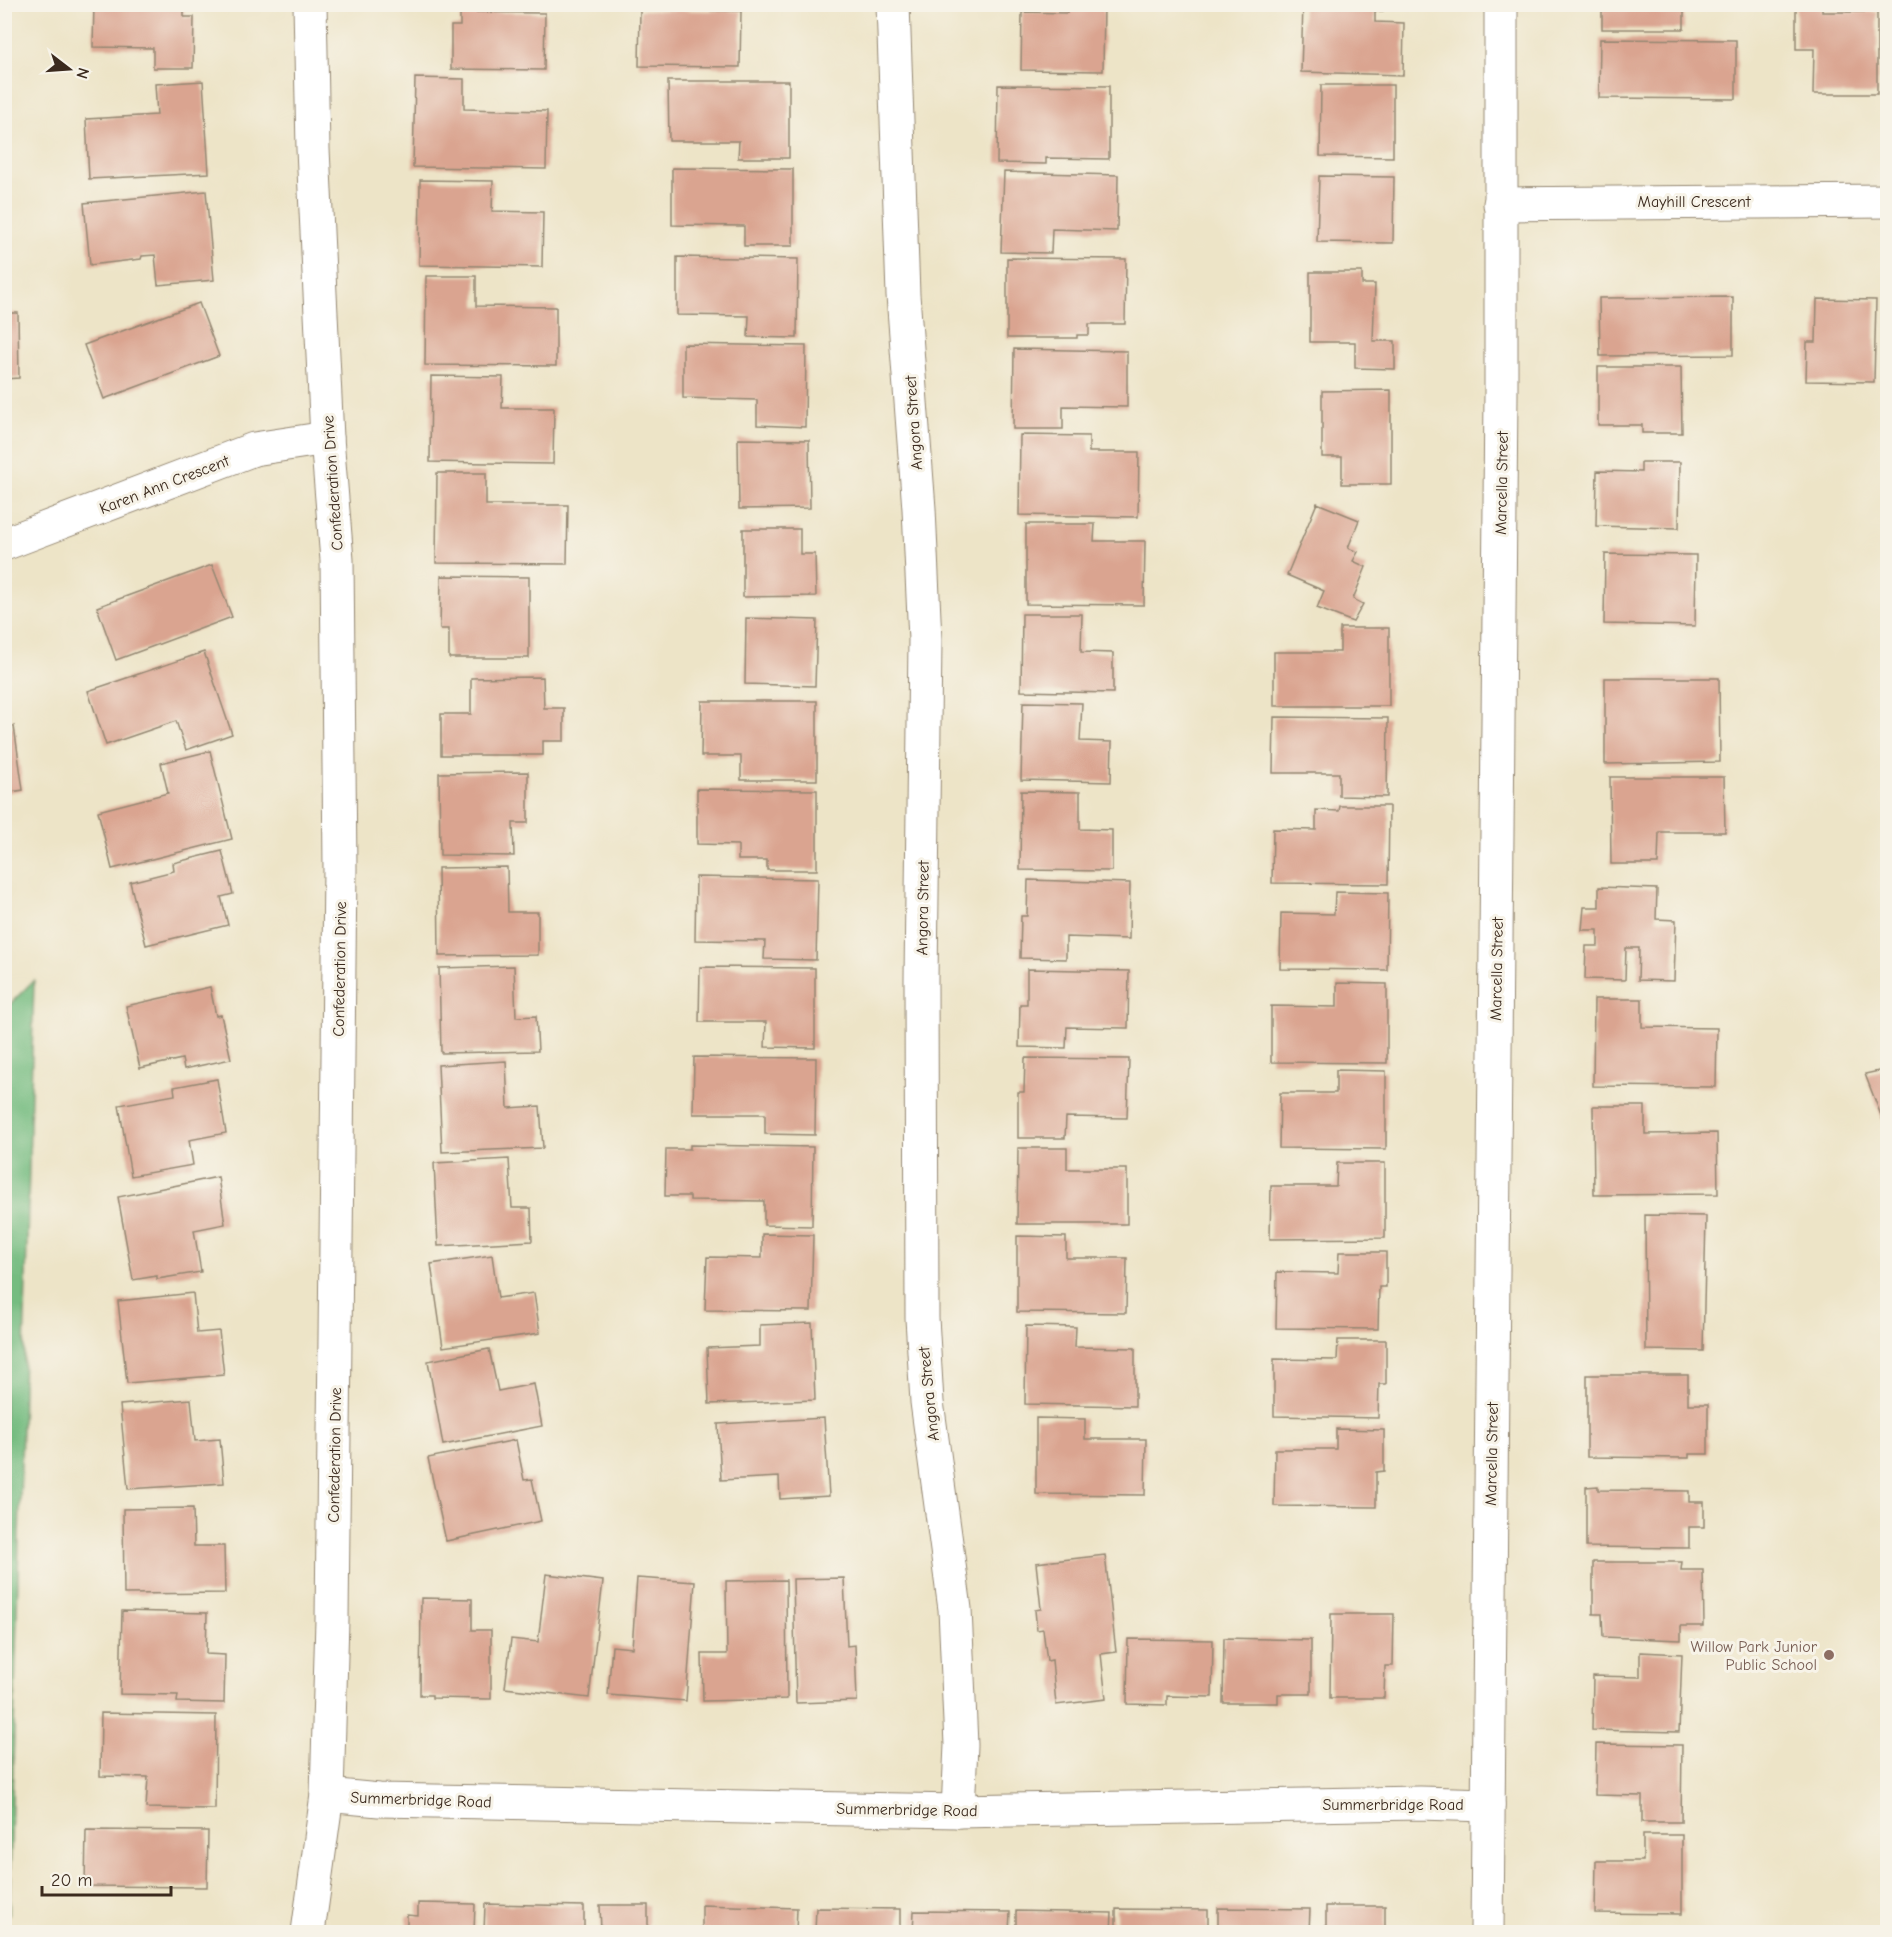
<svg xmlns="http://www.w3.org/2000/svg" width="1892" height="1937" font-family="'Comic Neue',sans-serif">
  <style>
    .forest { fill: #75bc80; stroke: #58734f; stroke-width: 1.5 }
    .building { fill: #daa490 }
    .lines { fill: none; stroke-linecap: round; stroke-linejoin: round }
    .minor-casing { stroke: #948772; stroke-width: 35 }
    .minor { stroke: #fff; stroke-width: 33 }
    .education-dot { fill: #8d6e63; stroke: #f7f3e8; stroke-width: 2 }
    .labels { text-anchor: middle; stroke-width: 6; stroke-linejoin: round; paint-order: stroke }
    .street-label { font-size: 16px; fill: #3b2a1e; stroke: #f7f3e8 }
    .education-label { font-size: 16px; fill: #785e54; stroke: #f7f3e8; text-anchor: end }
  </style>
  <rect width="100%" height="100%" fill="#f7f3e8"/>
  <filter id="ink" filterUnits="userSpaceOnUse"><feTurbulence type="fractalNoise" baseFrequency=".0167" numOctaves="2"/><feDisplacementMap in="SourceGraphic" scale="12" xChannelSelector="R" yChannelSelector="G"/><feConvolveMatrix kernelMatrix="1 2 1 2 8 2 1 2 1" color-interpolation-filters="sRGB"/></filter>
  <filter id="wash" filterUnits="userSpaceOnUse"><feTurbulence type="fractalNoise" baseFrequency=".008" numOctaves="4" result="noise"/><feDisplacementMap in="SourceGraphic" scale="24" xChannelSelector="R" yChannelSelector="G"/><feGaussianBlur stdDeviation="1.35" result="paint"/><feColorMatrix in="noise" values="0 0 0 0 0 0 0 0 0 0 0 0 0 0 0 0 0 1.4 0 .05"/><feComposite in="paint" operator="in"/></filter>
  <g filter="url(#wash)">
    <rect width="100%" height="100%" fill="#ede4c7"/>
    <!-- forest -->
    <path class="forest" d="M 34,980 L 9,1914 L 5,1916 L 4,1010 Z"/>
    <g id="blocks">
      <!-- building -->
      <g class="building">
        <path d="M 94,4 L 184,4 L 184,17 L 194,17 L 193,68 L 153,68 L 153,48 L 93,47 Z"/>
        <path d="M 1067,4 L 1104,4 L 1103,71 L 1021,70 L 1022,12 L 1067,13 Z"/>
        <path d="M 1303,4 L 1383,4 L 1383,11 L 1375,11 L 1375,22 L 1404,23 L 1403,75 L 1301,72 Z"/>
        <rect x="1602" y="4" width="82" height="25"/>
        <path d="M 1796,4 L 1822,4 L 1822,12 L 1877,12 L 1877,94 L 1813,94 L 1814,49 L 1796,49 Z"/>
        <path d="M 640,10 L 741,11 L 740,67 L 639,66 Z"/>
        <path d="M 460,12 L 545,13 L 544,70 L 451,69 L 451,26 L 460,26 Z"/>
        <path d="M 1600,39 L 1736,40 L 1736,99 L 1599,98 Z"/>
        <path d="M 415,78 L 464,79 L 464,109 L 547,111 L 546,169 L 413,167 Z"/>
        <path d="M 203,81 L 209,173 L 89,179 L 86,119 L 157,115 L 155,84 Z"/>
        <path d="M 668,81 L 789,81 L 789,158 L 738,158 L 739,141 L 669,141 Z"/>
        <path d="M 998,85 L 1109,86 L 1109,159 L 1046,158 L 1046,164 L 997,163 Z"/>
        <path d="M 1321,85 L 1393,85 L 1393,157 L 1320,156 Z"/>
        <path d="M 672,168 L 793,169 L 793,246 L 744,246 L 744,226 L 672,225 Z"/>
        <path d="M 1004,172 L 1118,175 L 1117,231 L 1052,229 L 1051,253 L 1001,252 Z"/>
        <path d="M 1319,176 L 1394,177 L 1393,243 L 1317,242 Z"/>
        <path d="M 420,180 L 493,181 L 492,211 L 543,212 L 542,267 L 419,265 Z"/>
        <path d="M 206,191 L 214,280 L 158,285 L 155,255 L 142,256 L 141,259 L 90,265 L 84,203 Z"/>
        <path d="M 677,257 L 798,259 L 797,338 L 748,337 L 749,316 L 677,315 Z"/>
        <path d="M 1007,258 L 1126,259 L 1125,324 L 1089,324 L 1089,335 L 1077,335 L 1077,338 L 1007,338 Z"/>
        <path d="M 1310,272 L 1362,272 L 1362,284 L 1375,284 L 1373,341 L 1395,341 L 1395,369 L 1355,368 L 1355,342 L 1310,342 Z"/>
        <path d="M 426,276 L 476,276 L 476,306 L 556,307 L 556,366 L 425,365 Z"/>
        <path d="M 1733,297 L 1733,355 L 1600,356 L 1599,298 Z"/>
        <path d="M 1817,299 L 1876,300 L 1874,382 L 1806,381 L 1807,342 L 1816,342 Z"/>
        <path d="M 199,303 L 219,356 L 104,399 L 84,345 Z"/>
        <path d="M 4,313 L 18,313 L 19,378 L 4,379 Z"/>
        <path d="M 683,344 L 806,346 L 805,427 L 757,425 L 757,400 L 683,398 Z"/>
        <path d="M 1014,349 L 1127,351 L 1127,407 L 1063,406 L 1063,429 L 1013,429 Z"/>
        <path d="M 1598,367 L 1681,367 L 1682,433 L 1642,433 L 1642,425 L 1598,425 Z"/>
        <path d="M 431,376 L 503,377 L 502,408 L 554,408 L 553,464 L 430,462 Z"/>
        <path d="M 1391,390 L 1391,484 L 1342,484 L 1342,457 L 1322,457 L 1322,391 Z"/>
        <path d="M 1020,435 L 1089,436 L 1089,452 L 1139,452 L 1138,517 L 1019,515 Z"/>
        <path d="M 738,439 L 809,440 L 810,508 L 739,509 Z"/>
        <path d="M 1641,462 L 1680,462 L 1679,528 L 1596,526 L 1597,471 L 1641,472 Z"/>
        <path d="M 437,473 L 486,473 L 486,505 L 568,505 L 567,564 L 436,563 Z"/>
        <path d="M 1317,503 L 1359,520 L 1348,548 L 1358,552 L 1353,561 L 1366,567 L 1353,599 L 1363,604 L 1353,622 L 1317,608 L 1324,591 L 1287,575 Z"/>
        <path d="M 1026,524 L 1095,524 L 1094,541 L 1145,541 L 1144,605 L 1026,604 Z"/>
        <path d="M 743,529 L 800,529 L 800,554 L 815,554 L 816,596 L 743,597 Z"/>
        <path d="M 1605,554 L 1696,555 L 1695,626 L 1604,624 Z"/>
        <path d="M 212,565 L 232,617 L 116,660 L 97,607 Z"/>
        <path d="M 441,576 L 529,577 L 529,658 L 449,658 L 449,629 L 440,629 Z"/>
        <path d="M 1022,614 L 1082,614 L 1081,652 L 1113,653 L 1113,693 L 1021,691 Z"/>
        <path d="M 746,618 L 817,620 L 815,686 L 745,684 Z"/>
        <path d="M 1340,628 L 1389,628 L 1389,706 L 1274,706 L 1274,652 L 1340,652 Z"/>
        <path d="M 204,652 L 232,734 L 186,750 L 176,721 L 106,745 L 88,691 Z"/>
        <path d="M 543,677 L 544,708 L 564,708 L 564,741 L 543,741 L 543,755 L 441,755 L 441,714 L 471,714 L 471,678 Z"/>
        <path d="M 1605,678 L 1719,678 L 1720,762 L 1605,764 Z"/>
        <path d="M 702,701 L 817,701 L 817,780 L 741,780 L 741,756 L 701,756 Z"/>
        <path d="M 1023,702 L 1082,703 L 1080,741 L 1112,742 L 1111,782 L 1021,780 Z"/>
        <path d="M 1274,717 L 1388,718 L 1387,797 L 1339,796 L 1339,773 L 1273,773 Z"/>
        <path d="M 14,726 L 23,790 L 4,793 L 4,728 Z"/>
        <path d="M 210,751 L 232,839 L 112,869 L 98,811 L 168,793 L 161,763 Z"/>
        <path d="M 528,772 L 528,823 L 513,823 L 514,856 L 440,855 L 439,773 Z"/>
        <path d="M 1610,777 L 1724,777 L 1725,832 L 1659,832 L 1658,864 L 1611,864 Z"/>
        <path d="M 697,789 L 817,790 L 817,870 L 767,870 L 767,860 L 738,860 L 738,845 L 697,844 Z"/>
        <path d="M 1021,791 L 1080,792 L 1080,829 L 1112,830 L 1112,871 L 1020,870 Z"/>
        <path d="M 1340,806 L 1389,806 L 1388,884 L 1272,883 L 1273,829 L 1316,830 L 1316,810 L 1339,811 Z"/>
        <path d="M 222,851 L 233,894 L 221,897 L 228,925 L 146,945 L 130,882 L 174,871 L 173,863 Z"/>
        <path d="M 507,867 L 508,912 L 538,912 L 538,955 L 439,956 L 438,868 Z"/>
        <path d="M 696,877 L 818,879 L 816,960 L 764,959 L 765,941 L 695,940 Z"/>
        <path d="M 1028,880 L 1130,883 L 1129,939 L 1066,937 L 1066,959 L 1020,958 L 1021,916 L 1027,916 Z"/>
        <path d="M 1599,887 L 1657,889 L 1656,919 L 1676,920 L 1674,981 L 1638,980 L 1639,948 L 1626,948 L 1625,980 L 1585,979 L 1586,946 L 1598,946 L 1598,930 L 1582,930 L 1584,907 L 1599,907 Z"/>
        <path d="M 1335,892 L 1388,893 L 1387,970 L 1280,969 L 1281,913 L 1334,914 Z"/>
        <path d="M 514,966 L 516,1017 L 536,1016 L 538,1051 L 441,1053 L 439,968 Z"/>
        <path d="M 700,967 L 815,968 L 815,1048 L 765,1047 L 766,1022 L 699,1022 Z"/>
        <path d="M 1027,969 L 1129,971 L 1128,1028 L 1067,1027 L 1066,1048 L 1019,1047 L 1020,1004 L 1027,1004 Z"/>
        <path d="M 1337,983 L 1387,984 L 1387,1063 L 1271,1062 L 1271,1006 L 1337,1007 Z"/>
        <path d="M 210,987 L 216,1016 L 221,1015 L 231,1059 L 184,1069 L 182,1059 L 140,1068 L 126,1006 Z"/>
        <path d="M 1594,999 L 1642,999 L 1642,1027 L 1717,1028 L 1716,1087 L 1593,1086 Z"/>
        <path d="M 694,1057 L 816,1058 L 815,1135 L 765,1134 L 765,1114 L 693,1114 Z"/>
        <path d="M 1025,1058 L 1129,1059 L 1127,1118 L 1066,1117 L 1065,1138 L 1018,1138 L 1018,1092 L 1024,1092 Z"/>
        <path d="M 506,1061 L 508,1108 L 540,1106 L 543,1148 L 442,1152 L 438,1065 Z"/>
        <path d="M 1888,1069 L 1888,1131 L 1887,1131 L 1865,1074 Z"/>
        <path d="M 1336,1070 L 1386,1071 L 1386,1149 L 1279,1148 L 1280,1093 L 1336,1093 Z"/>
        <path d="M 217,1079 L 226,1133 L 189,1140 L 193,1165 L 131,1176 L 119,1105 L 175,1095 L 174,1087 Z"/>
        <path d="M 1593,1106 L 1645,1106 L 1645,1134 L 1717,1133 L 1718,1194 L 1594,1195 Z"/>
        <path d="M 690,1145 L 813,1147 L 812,1226 L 764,1225 L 764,1201 L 690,1200 L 690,1196 L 665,1196 L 666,1149 L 690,1149 Z"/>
        <path d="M 1018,1148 L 1067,1148 L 1067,1169 L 1127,1169 L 1127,1224 L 1017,1224 Z"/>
        <path d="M 509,1159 L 512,1208 L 531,1208 L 532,1241 L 438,1246 L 434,1163 Z"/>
        <path d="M 1337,1163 L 1385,1163 L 1385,1238 L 1270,1239 L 1271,1186 L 1336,1186 Z"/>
        <path d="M 218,1177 L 225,1224 L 194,1230 L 201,1272 L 157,1279 L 157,1276 L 133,1280 L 118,1197 Z"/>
        <path d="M 1645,1215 L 1706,1216 L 1703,1351 L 1646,1350 Z"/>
        <path d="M 762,1234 L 813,1235 L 811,1311 L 705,1310 L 707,1257 L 762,1258 Z"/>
        <path d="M 1017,1236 L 1066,1237 L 1066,1258 L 1127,1258 L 1126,1313 L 1017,1312 Z"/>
        <path d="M 1339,1252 L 1386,1252 L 1386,1287 L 1379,1287 L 1378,1329 L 1276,1328 L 1277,1272 L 1338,1273 Z"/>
        <path d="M 492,1255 L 498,1298 L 534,1293 L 540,1333 L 443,1347 L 431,1264 Z"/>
        <path d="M 193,1293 L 197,1333 L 219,1331 L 224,1375 L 127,1383 L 118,1301 Z"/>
        <path d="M 812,1323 L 815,1400 L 709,1404 L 707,1348 L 760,1346 L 760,1325 Z"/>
        <path d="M 1026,1326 L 1076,1327 L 1075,1347 L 1135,1348 L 1135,1406 L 1025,1404 Z"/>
        <path d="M 1338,1340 L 1386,1340 L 1386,1384 L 1379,1384 L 1378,1418 L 1274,1416 L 1274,1359 L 1337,1360 Z"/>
        <path d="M 489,1349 L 498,1391 L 534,1384 L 542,1426 L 443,1445 L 428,1361 Z"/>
        <path d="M 1587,1375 L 1688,1375 L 1688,1404 L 1708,1404 L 1708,1454 L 1689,1454 L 1689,1458 L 1587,1457 Z"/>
        <path d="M 191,1399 L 195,1441 L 220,1439 L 224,1483 L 128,1489 L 120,1405 Z"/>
        <path d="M 824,1418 L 829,1496 L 780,1499 L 779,1477 L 721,1480 L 718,1424 Z"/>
        <path d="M 1036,1418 L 1085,1419 L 1085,1439 L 1146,1439 L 1145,1495 L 1036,1494 Z"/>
        <path d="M 1336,1429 L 1384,1430 L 1384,1471 L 1376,1472 L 1376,1507 L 1274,1506 L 1275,1449 L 1336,1449 Z"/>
        <path d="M 516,1440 L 524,1480 L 532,1479 L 541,1521 L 446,1541 L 428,1458 Z"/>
        <path d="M 1598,1486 L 1598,1490 L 1689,1491 L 1689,1502 L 1704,1502 L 1704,1527 L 1689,1527 L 1689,1548 L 1586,1547 L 1586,1487 Z"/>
        <path d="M 193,1508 L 194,1546 L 224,1546 L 225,1593 L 124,1594 L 123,1509 Z"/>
        <path d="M 1105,1555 L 1116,1652 L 1101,1654 L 1106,1699 L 1056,1705 L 1052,1660 L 1047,1661 L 1043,1629 L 1037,1630 L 1035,1610 L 1041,1609 L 1036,1563 Z"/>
        <path d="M 1593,1562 L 1682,1562 L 1681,1570 L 1703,1570 L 1704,1626 L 1681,1626 L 1681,1640 L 1603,1637 L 1602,1614 L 1593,1614 Z"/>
        <path d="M 546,1574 L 603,1581 L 589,1698 L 505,1688 L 511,1639 L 538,1642 Z"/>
        <path d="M 637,1578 L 695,1582 L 686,1701 L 608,1695 L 612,1646 L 632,1648 Z"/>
        <path d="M 844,1578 L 847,1646 L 855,1645 L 857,1701 L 796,1703 L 793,1579 Z"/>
        <path d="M 786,1580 L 787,1699 L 703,1701 L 702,1654 L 727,1654 L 726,1581 Z"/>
        <path d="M 421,1598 L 472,1599 L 472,1630 L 491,1630 L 491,1699 L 432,1698 L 432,1695 L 420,1695 Z"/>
        <path d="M 122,1611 L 207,1613 L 206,1654 L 225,1655 L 224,1703 L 177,1702 L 178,1695 L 120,1694 Z"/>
        <path d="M 1331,1614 L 1394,1614 L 1393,1666 L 1385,1666 L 1384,1698 L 1330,1698 Z"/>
        <path d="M 1224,1638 L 1311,1640 L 1311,1694 L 1278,1694 L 1278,1703 L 1223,1703 Z"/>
        <path d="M 1128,1639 L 1213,1640 L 1212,1697 L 1167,1696 L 1167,1705 L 1127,1704 Z"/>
        <path d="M 1640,1652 L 1682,1654 L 1679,1732 L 1592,1730 L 1593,1676 L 1640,1677 Z"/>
        <path d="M 101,1713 L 216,1715 L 215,1809 L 146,1808 L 148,1777 L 100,1776 Z"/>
        <path d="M 1596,1744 L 1682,1745 L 1681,1822 L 1642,1822 L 1642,1796 L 1595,1795 Z"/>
        <path d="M 86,1830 L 208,1831 L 207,1887 L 85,1886 Z"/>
        <path d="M 1643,1835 L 1682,1835 L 1682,1914 L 1595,1913 L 1596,1861 L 1643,1861 Z"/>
        <path d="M 418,1903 L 475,1904 L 474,1932 L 407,1932 L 407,1915 L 418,1916 Z"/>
        <path d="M 485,1904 L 584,1906 L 584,1932 L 484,1932 Z"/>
        <path d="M 600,1905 L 648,1905 L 648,1932 L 601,1932 Z"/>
        <path d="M 702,1905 L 797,1908 L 796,1932 L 702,1932 Z"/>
        <rect x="1326" y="1906" width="59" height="26"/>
        <path d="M 816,1908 L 900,1909 L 900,1932 L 815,1932 Z"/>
        <path d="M 1218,1908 L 1310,1909 L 1309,1932 L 1218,1932 Z"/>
        <path d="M 1116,1909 L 1208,1910 L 1208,1932 L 1116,1932 Z"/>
        <path d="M 914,1911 L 1010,1912 L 1009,1932 L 913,1932 Z"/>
        <path d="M 1016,1911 L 1112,1913 L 1111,1932 L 1016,1932 Z"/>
      </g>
    </g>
  </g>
  <g filter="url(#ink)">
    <use href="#blocks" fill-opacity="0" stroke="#948772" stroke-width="1.5"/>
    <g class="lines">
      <!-- minor casing -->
      <g class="minor-casing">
        <g id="minor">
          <path d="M 893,4 L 903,295 L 919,509 L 925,640 L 921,980 L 922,1318 L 927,1402 L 955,1609 L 961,1745 L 958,1811"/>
          <path d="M 1500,204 L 1888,201"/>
          <path d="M 4,544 L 254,449 L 327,438"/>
          <path d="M 327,1795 L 379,1800 L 958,1811 L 1420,1803 L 1488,1805"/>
          <path d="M 308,1932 L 327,1795 L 332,1620 L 340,868 L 337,560 L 327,438 L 313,149 L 310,4"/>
          <path d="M 1487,1932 L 1501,394 L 1501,4"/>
        </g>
      </g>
      <!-- minor -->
      <use href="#minor" class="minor"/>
    </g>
  </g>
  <!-- markers -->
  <circle class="education-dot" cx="1829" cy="1655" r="6"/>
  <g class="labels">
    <!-- street labels -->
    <g class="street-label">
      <text x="1694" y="207">Mayhill Crescent</text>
      <text transform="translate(913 423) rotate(-94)" y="6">Angora Street</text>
      <text transform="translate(332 483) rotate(-94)" y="6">Confederation Drive</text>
      <text transform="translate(1501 483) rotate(-89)" y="6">Marcella Street</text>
      <text transform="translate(164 484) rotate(-21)" y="6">Karen Ann Crescent</text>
      <text transform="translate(922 908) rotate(-89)" y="6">Angora Street</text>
      <text transform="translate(339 969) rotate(-89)" y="6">Confederation Drive</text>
      <text transform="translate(1496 969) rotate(-89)" y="6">Marcella Street</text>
      <text transform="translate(928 1394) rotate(-96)" y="6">Angora Street</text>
      <text transform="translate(1491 1454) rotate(-89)" y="6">Marcella Street</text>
      <text transform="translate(334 1455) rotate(-89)" y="6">Confederation Drive</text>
      <text transform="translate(421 1799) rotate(2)" y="6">Summerbridge Road</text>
      <text x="1393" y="1810">Summerbridge Road</text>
      <text transform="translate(907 1809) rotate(1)" y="6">Summerbridge Road</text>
    </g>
    <!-- education labels -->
    <g class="education-label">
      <text x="1817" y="1652">Willow Park Junior<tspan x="1817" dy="18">Public School</tspan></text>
    </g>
  </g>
  <!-- margin -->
  <rect width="1892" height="1937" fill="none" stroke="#f7f3e8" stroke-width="24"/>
  <!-- north arrow -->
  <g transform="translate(69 69) rotate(107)" stroke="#f7f3e8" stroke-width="4.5" paint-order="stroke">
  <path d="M0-4.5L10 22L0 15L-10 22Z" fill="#3b2a1e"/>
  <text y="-9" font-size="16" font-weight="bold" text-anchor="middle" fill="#3b2a1e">N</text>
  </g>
  <!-- scale -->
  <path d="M42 1886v9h129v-9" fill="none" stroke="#3b2a1e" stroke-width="3"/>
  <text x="51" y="1886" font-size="18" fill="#3b2a1e" stroke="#f7f3e8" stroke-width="4.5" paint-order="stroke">20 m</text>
</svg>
